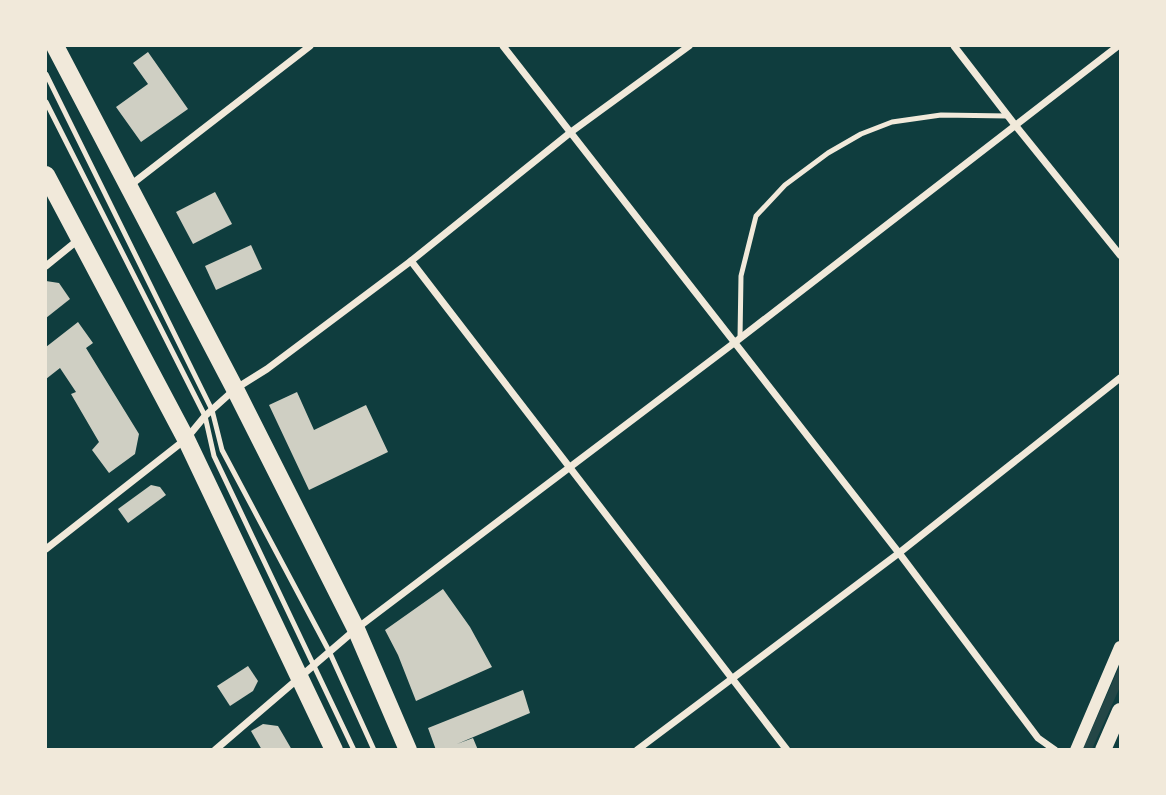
<svg xmlns="http://www.w3.org/2000/svg" width="1166" height="795" font-family="Mulish,sans-serif">
  <style>
    .green { fill: #244646 }
    .building { fill: #cfcfc3 }
    .lines { fill: none; stroke-linecap: round; stroke-linejoin: round }
    .service { stroke: #f1e9da; stroke-width: 5 }
    .minor { stroke: #f1e9da; stroke-width: 7 }
    .tertiary { stroke: #f1e9da; stroke-width: 12 }
    .primary { stroke: #f1e9da; stroke-width: 16 }
    .trunk { stroke: #f1e9da; stroke-width: 18 }
  </style>
  <rect width="100%" height="100%" fill="#0f3d3e"/>
  <!-- green -->
  <path class="green" d="M 1120,665 L 1120,687 L 1092,749 L 1083,749 Z"/>
  <!-- building -->
  <g class="building">
    <path d="M 148,52 L 188,109 L 141,142 L 116,107 L 148,84 L 133,63 Z"/>
    <path d="M 215,192 L 232,224 L 193,244 L 176,212 Z"/>
    <path d="M 251,245 L 262,269 L 216,290 L 205,266 Z"/>
    <path d="M 46,281 L 59,283 L 70,299 L 46,318 Z"/>
    <path d="M 78,322 L 93,343 L 86,348 L 139,434 L 135,454 L 109,473 L 92,450 L 99,442 L 71,394 L 76,392 L 60,368 L 46,379 L 46,347 Z"/>
    <path d="M 297,392 L 314,430 L 366,405 L 388,452 L 309,490 L 269,405 Z"/>
    <path d="M 151,485 L 160,487 L 166,495 L 128,523 L 118,509 Z"/>
    <path d="M 443,589 L 470,627 L 492,667 L 416,701 L 398,655 L 385,630 Z"/>
    <path d="M 248,666 L 258,681 L 253,691 L 230,706 L 217,686 Z"/>
    <path d="M 523,690 L 530,713 L 457,744 L 473,738 L 478,750 L 436,750 L 428,728 Z"/>
    <path d="M 263,724 L 278,726 L 292,750 L 262,750 L 251,731 Z"/>
  </g>
  <g class="lines">
    <!-- service -->
    <g class="service">
      <path d="M 46,74 L 212,410 L 222,450 L 329,651 L 374,750"/>
      <path d="M 46,102 L 205,416 L 214,456 L 354,750"/>
      <path d="M 740,338 L 741,276 L 756,216 L 785,185 L 828,153 L 861,134 L 892,122 L 941,115 L 1008,116"/>
    </g>
    <!-- minor -->
    <g class="minor">
      <path d="M 503,46 L 899,553 L 1038,738 L 1055,750"/>
      <path d="M 954,46 L 1015,125 L 1120,255"/>
      <path d="M 128,187 L 310,46"/>
      <path d="M 411,261 L 787,750"/>
      <path d="M 46,266 L 78,240"/>
      <path d="M 46,549 L 186,439 L 205,416 L 235,389 L 267,369 L 411,261 L 571,132 L 689,46"/>
      <path d="M 215,750 L 356,629 L 734,343 L 1118,46"/>
      <path d="M 637,750 L 899,553 L 1120,378"/>
    </g>
    <!-- tertiary -->
    <path class="tertiary" d="M 1076,750 L 1120,647"/>
    <!-- primary -->
    <path class="primary" d="M 1103,750 L 1120,711"/>
    <!-- trunk -->
    <g class="trunk">
      <path d="M 55,46 L 235,389 L 356,629 L 408,750"/>
      <path d="M 46,175 L 186,439 L 334,750"/>
    </g>
  </g>
  <!-- border -->
  <rect width="1166" height="795" fill="none" stroke="#f1e9da" stroke-width="94"/>
</svg>
